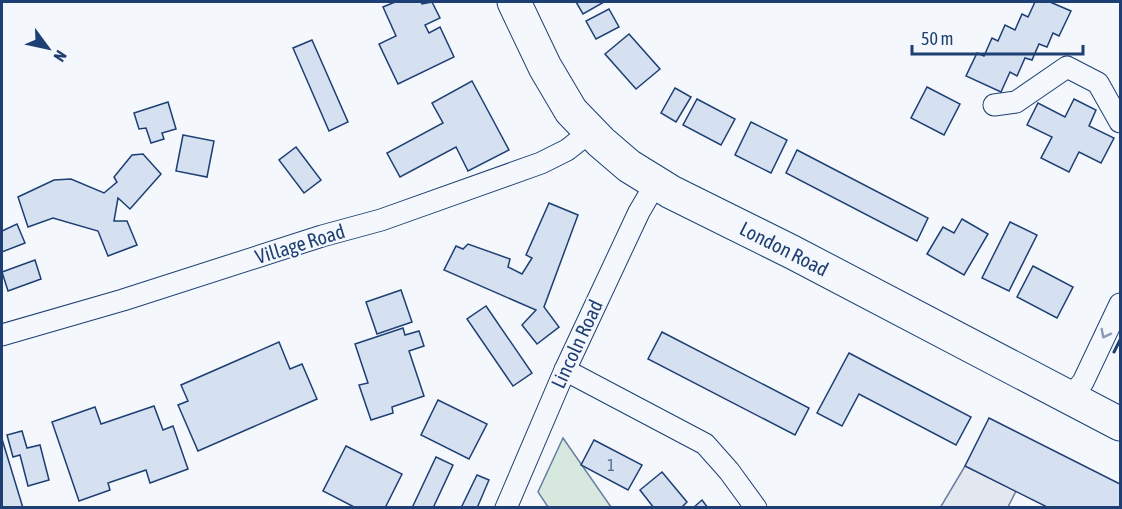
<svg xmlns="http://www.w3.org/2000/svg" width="1122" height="509" font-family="'Asap Condensed',sans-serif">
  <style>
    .green { fill: #d7e8df; stroke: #687fa3; stroke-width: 1.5 }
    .parking { fill: #e3e8f0; stroke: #687fa3; stroke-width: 1.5 }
    .building { fill: #d5e0f0; stroke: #1d3f73; stroke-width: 1.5 }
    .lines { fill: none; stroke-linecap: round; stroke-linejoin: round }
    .minor-casing { stroke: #1d3f73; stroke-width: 23 }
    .primary-casing { stroke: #1d3f73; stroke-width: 35 }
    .minor { stroke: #f4f7fb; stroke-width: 21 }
    .primary { stroke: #f4f7fb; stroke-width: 33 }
    .wall { stroke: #1d3f73; stroke-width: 3 }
    .oneway { stroke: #889bb7 }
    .labels { text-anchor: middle; stroke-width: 4.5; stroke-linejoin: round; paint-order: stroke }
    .number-label { font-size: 16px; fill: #4b6792 }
    .street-label { font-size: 20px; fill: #1d3f73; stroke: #f4f7fb }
  </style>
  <rect width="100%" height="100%" fill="#f4f7fb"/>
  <!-- green -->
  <path class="green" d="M 563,438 L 611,507 L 548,507 L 538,492 Z"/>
  <!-- parking -->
  <path class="parking" d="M 965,466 L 1016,491 L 1008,507 L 940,508 Z"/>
  <!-- building -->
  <g class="building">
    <path d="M 395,2 L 421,2 L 422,4 L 432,2 L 440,18 L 425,25 L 429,33 L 440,27 L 454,57 L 398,84 L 379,44 L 396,36 L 383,7 Z"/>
    <path d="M 576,2 L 604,2 L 583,14 Z"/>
    <path d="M 1035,2 L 1050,2 L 1071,11 L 1059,36 L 1053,33 L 1047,47 L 1039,44 L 1032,60 L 1025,58 L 1017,76 L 1010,72 L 1001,92 L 966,76 L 977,53 L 984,56 L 992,38 L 998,41 L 1005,25 L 1015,30 L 1022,14 L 1028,17 Z"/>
    <path d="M 609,9 L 619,27 L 596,39 L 586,21 Z"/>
    <path d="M 629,34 L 660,69 L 636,89 L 605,54 Z"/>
    <path d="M 312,40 L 348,122 L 329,131 L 293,48 Z"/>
    <path d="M 472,81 L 509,150 L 468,171 L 456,147 L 400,177 L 387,153 L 443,123 L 432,103 Z"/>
    <path d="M 927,87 L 960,104 L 944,135 L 911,118 Z"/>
    <path d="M 675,88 L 691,97 L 676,122 L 661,113 Z"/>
    <path d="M 697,99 L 735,119 L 721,145 L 683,125 Z"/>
    <path d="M 1074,99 L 1096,110 L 1089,126 L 1114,138 L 1101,163 L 1079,152 L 1069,172 L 1041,158 L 1052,137 L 1027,125 L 1038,103 L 1065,117 Z"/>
    <path d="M 168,102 L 176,129 L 162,133 L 164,139 L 151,143 L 146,128 L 139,129 L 134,113 Z"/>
    <path d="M 751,122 L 787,140 L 771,173 L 735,155 Z"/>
    <path d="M 183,135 L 214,141 L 207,177 L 176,171 Z"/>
    <path d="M 296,147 L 321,180 L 304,193 L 279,160 Z"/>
    <path d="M 797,150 L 928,218 L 917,241 L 786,173 Z"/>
    <path d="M 143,154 L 161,174 L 130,209 L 118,198 L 114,221 L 127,221 L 137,245 L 108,256 L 98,231 L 53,218 L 28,227 L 18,197 L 54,180 L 71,179 L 104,193 L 117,182 L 114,177 L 132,155 Z"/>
    <path d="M 549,203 L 578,215 L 544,307 L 559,327 L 537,344 L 522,325 L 536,310 L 444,270 L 456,246 L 463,249 L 468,244 L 510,259 L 508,267 L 522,274 L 532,258 L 526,255 Z"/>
    <path d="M 962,219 L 988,234 L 964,275 L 927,254 L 943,227 L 954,233 Z"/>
    <path d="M 1010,222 L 1037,235 L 1009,291 L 982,278 Z"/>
    <path d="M 17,224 L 25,243 L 2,252 L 2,231 Z"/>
    <path d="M 35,260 L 41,279 L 8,291 L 2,272 Z"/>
    <path d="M 1033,266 L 1073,287 L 1057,318 L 1017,297 Z"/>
    <path d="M 401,290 L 412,322 L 377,334 L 366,302 Z"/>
    <path d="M 486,306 L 532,373 L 513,386 L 467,319 Z"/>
    <path d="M 403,328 L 405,335 L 419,331 L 424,346 L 409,351 L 424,396 L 392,407 L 393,413 L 371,420 L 359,385 L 368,383 L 355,344 Z"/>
    <path d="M 662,332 L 809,408 L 795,435 L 648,359 Z"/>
    <path d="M 279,342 L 290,369 L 302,364 L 317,399 L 198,451 L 178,405 L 188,401 L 181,385 Z"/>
    <path d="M 849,353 L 971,417 L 956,445 L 859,394 L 842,426 L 817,413 Z"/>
    <path d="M 438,400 L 487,424 L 469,459 L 421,435 Z"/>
    <path d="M 154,406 L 163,430 L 173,426 L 188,469 L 150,483 L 146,470 L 108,483 L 110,490 L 79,501 L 52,422 L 95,407 L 101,424 Z"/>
    <path d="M 989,418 L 1120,484 L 1120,508 L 1049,508 L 965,466 Z"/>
    <path d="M 22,431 L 27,448 L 40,445 L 49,480 L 28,486 L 20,455 L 13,457 L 7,435 Z"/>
    <path d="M 2,439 L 23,508 L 2,508 Z"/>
    <path d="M 594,440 L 642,465 L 628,490 L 581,465 Z"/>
    <path d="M 346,446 L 402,474 L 385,508 L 356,508 L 323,491 Z"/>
    <path d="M 436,457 L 453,465 L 433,508 L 412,508 Z"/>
    <path d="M 662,472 L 687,502 L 681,508 L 654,508 L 640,490 Z"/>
    <path d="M 477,475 L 489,480 L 477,508 L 461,508 Z"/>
    <path d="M 702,500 L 708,508 L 693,508 Z"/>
  </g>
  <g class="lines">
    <!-- minor casing -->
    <g class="minor-casing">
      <g id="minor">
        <path d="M 994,105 L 1016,102 L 1067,67 L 1098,83 L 1120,122"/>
        <path d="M 2,335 L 123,300 L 322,236 L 381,220 L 541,163 L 567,150 L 590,132"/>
        <path d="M 565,370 L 705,444 L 729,471 L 756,508"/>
        <path d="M 1070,397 L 1083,382 L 1120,304"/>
        <path d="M 506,508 L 565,370 L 639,212 L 656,183"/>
      </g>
    </g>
    <!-- primary casing -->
    <g class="primary-casing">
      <path id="primary" d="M 514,2 L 545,67 L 571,111 L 601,142 L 629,166 L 671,192 L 792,252 L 1120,424"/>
    </g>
    <!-- minor -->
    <use href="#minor" class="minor"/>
    <!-- primary -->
    <use href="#primary" class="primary"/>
    <!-- wall -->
    <path class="wall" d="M 1114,352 L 1120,340"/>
  </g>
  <!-- one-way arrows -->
  <defs><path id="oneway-chevron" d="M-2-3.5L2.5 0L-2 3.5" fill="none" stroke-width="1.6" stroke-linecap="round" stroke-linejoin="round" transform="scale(1.5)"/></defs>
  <use class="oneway" href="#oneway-chevron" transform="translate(1105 334) rotate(117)"/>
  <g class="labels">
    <!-- number labels -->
    <g class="number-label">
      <text x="611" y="471">1</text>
    </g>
    <!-- street labels -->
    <g class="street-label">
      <text transform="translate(300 244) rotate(-17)" y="7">Village Road</text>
      <text transform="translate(784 249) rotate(27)" y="7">London Road</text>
      <text transform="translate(577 344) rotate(-65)" y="7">Lincoln Road</text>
    </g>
  </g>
  <!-- border -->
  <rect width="1122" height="509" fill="none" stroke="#1d3f73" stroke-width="6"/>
  <!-- north arrow -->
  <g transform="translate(48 48) rotate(123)" stroke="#f4f7fb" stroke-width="4.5" paint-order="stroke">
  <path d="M0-4.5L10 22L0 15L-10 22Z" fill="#1d3f73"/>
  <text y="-9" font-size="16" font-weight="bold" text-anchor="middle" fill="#1d3f73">N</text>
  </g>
  <!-- scale -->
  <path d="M912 45v9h171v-9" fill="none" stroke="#1d3f73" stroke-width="3"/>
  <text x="921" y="45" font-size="18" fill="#1d3f73" stroke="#f4f7fb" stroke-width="4.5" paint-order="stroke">50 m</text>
</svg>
